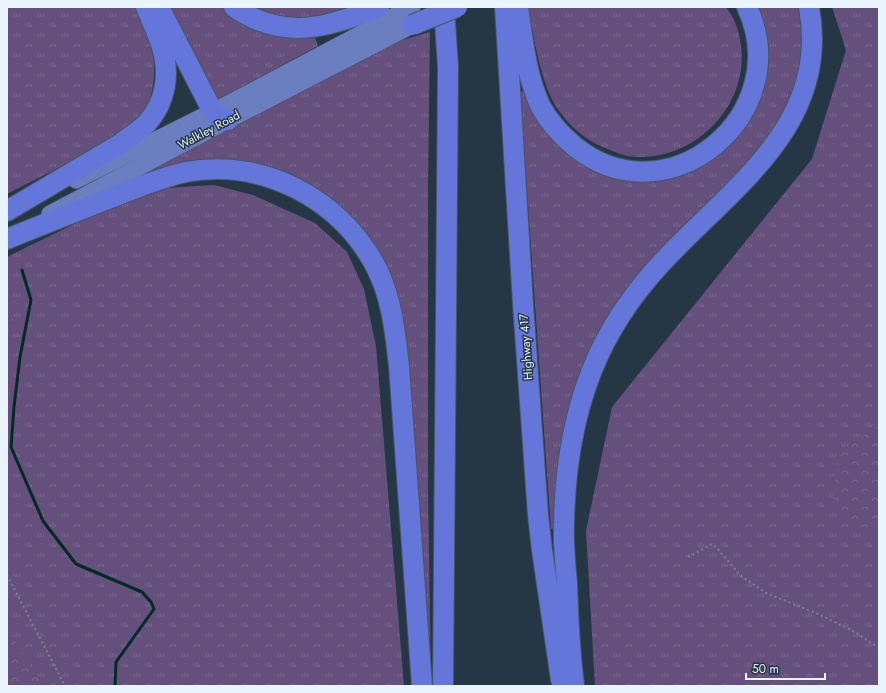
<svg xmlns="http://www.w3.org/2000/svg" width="886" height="693" font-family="Jost,sans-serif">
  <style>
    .grass { fill: url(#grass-tufts) }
    .forest { fill: url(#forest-crowns) }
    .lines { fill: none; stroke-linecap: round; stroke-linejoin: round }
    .stream { stroke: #022b23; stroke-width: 3 }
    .primary-casing { stroke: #465662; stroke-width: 18 }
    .highway-casing { stroke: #465662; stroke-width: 22 }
    .path { stroke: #778692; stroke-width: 2; stroke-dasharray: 2 3; stroke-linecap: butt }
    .primary { stroke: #6b7ec0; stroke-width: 17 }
    .highway { stroke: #6576da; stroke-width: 20 }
    .highway-bridge-casing { stroke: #465662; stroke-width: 22; stroke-linecap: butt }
    .highway-bridge { stroke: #6576da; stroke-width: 20 }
    .labels { text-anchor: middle; stroke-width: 3; stroke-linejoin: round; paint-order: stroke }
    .street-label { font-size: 12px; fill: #e9f4fd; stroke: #253745 }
  </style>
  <defs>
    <pattern id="grass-tufts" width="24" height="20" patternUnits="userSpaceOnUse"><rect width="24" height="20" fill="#654f7c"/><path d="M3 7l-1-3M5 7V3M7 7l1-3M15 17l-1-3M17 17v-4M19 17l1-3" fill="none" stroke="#7b6990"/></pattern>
    <pattern id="forest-crowns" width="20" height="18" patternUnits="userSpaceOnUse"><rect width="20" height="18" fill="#654f7c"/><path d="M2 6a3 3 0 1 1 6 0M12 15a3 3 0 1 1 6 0" fill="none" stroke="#7b6990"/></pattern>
  </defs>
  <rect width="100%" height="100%" fill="#253745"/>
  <!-- grass -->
  <g class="grass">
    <path d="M 7,7 L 135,7 C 142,24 152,43 154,62 C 155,74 153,93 148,104 C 134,133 38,178 7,194 Z"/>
    <path d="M 164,7 L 225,7 L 312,35 L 315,38 L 318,46 L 215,101 Z"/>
    <path d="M 256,7 L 349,7 C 334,12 317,18 301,20 C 286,21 269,14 256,7 Z"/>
    <path d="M 527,7 L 726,7 C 729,11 732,16 734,20 C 763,87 707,159 637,157 C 626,157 614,152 605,148 C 585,140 569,126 557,108 C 540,82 535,38 527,7 Z"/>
    <path d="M 752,7 L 801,7 L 804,20 L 802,65 L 786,117 L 604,332 L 560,528 L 551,529 L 520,92 L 529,90 L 545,125 L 647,176 L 749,114 Z"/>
    <path d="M 832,7 L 879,7 L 879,684 L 876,686 L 595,686 L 586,531 L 612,407 L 812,159 L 846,50 Z"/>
    <path d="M 430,32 L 428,188 L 428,493 L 431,682 L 405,394 L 371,245 L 276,173 L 145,179 L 141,173 L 161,162 L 313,86 L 399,41 Z"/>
    <path d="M 214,185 L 253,195 L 315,223 L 347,252 L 364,289 L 376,346 L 404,686 L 7,686 L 7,257 L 74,224 L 127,201 L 167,188 Z"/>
  </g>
  <!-- forest -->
  <g class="forest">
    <path d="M 7,288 L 12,293 L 13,324 L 7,344 Z"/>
    <path d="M 879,425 L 879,526 L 861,527 L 846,521 L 832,498 L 839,452 Z"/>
    <path d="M 7,628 L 43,686 L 7,686 Z"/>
  </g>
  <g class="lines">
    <!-- stream -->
    <path class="stream" d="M 22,270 L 31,300 L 20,357 L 14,407 L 11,447 L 43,521 L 76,564 L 142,592 L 151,602 L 154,609 L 116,662 L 115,686"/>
    <!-- primary casing -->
    <g class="primary-casing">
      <g id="primary">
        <path d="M 76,180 L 230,103 L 412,7"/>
        <path d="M 50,214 L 228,120 L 412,25"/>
      </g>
    </g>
    <!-- highway casing -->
    <g class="highway-casing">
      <g id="highway">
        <path d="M 159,7 L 213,112 L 219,117 L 228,120"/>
        <path d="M 234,7 C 283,41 328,28 379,7"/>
        <path d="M 505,7 L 523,304 L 538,515 L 542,550 L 561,680"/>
        <path d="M 518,7 C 523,40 526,76 541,107 C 549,122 561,135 574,146 C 667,222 797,115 747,7"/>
        <path d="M 7,211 L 120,144 C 129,137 139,131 147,123 C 166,102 170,74 162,47 C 158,33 151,20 146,7"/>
        <path d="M 7,239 C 41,225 75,212 108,199 C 134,189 159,178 186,172 C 262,158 340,198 376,267 C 392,298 395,332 399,366 L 422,686"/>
        <path d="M 443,686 L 448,67 L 444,7"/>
        <path d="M 574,686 C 570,652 568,618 567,583 C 565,563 563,543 564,523 C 565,465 574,409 598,356 C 616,317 643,281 673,251 C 741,181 830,119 809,7"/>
      </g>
    </g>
    <!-- path -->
    <g class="path">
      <path d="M 688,557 L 712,544 L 717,548 L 740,575 L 766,593 L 818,614 L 855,632 L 879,648"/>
      <path d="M 7,575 L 65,686"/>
    </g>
    <!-- primary -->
    <use href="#primary" class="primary"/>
    <!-- highway -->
    <use href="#highway" class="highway"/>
    <!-- highway-bridge casing -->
    <g class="highway-bridge-casing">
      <path id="highway-bridge" d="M 412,25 L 457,7"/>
    </g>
    <!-- highway-bridge -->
    <use href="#highway-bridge" class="highway-bridge"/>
  </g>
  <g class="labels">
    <!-- street labels -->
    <g class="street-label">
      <text transform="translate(209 130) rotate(-28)" y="4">Walkley Road</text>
      <text transform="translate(526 347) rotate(-94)" y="4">Highway 417</text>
    </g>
  </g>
  <!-- border -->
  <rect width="886" height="693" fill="none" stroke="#e9f4fd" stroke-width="16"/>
  <!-- scale -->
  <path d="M746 673v6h79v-6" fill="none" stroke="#e9f4fd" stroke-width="2"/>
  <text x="752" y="673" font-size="12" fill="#e9f4fd" stroke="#253745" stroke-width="3" paint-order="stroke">50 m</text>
</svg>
